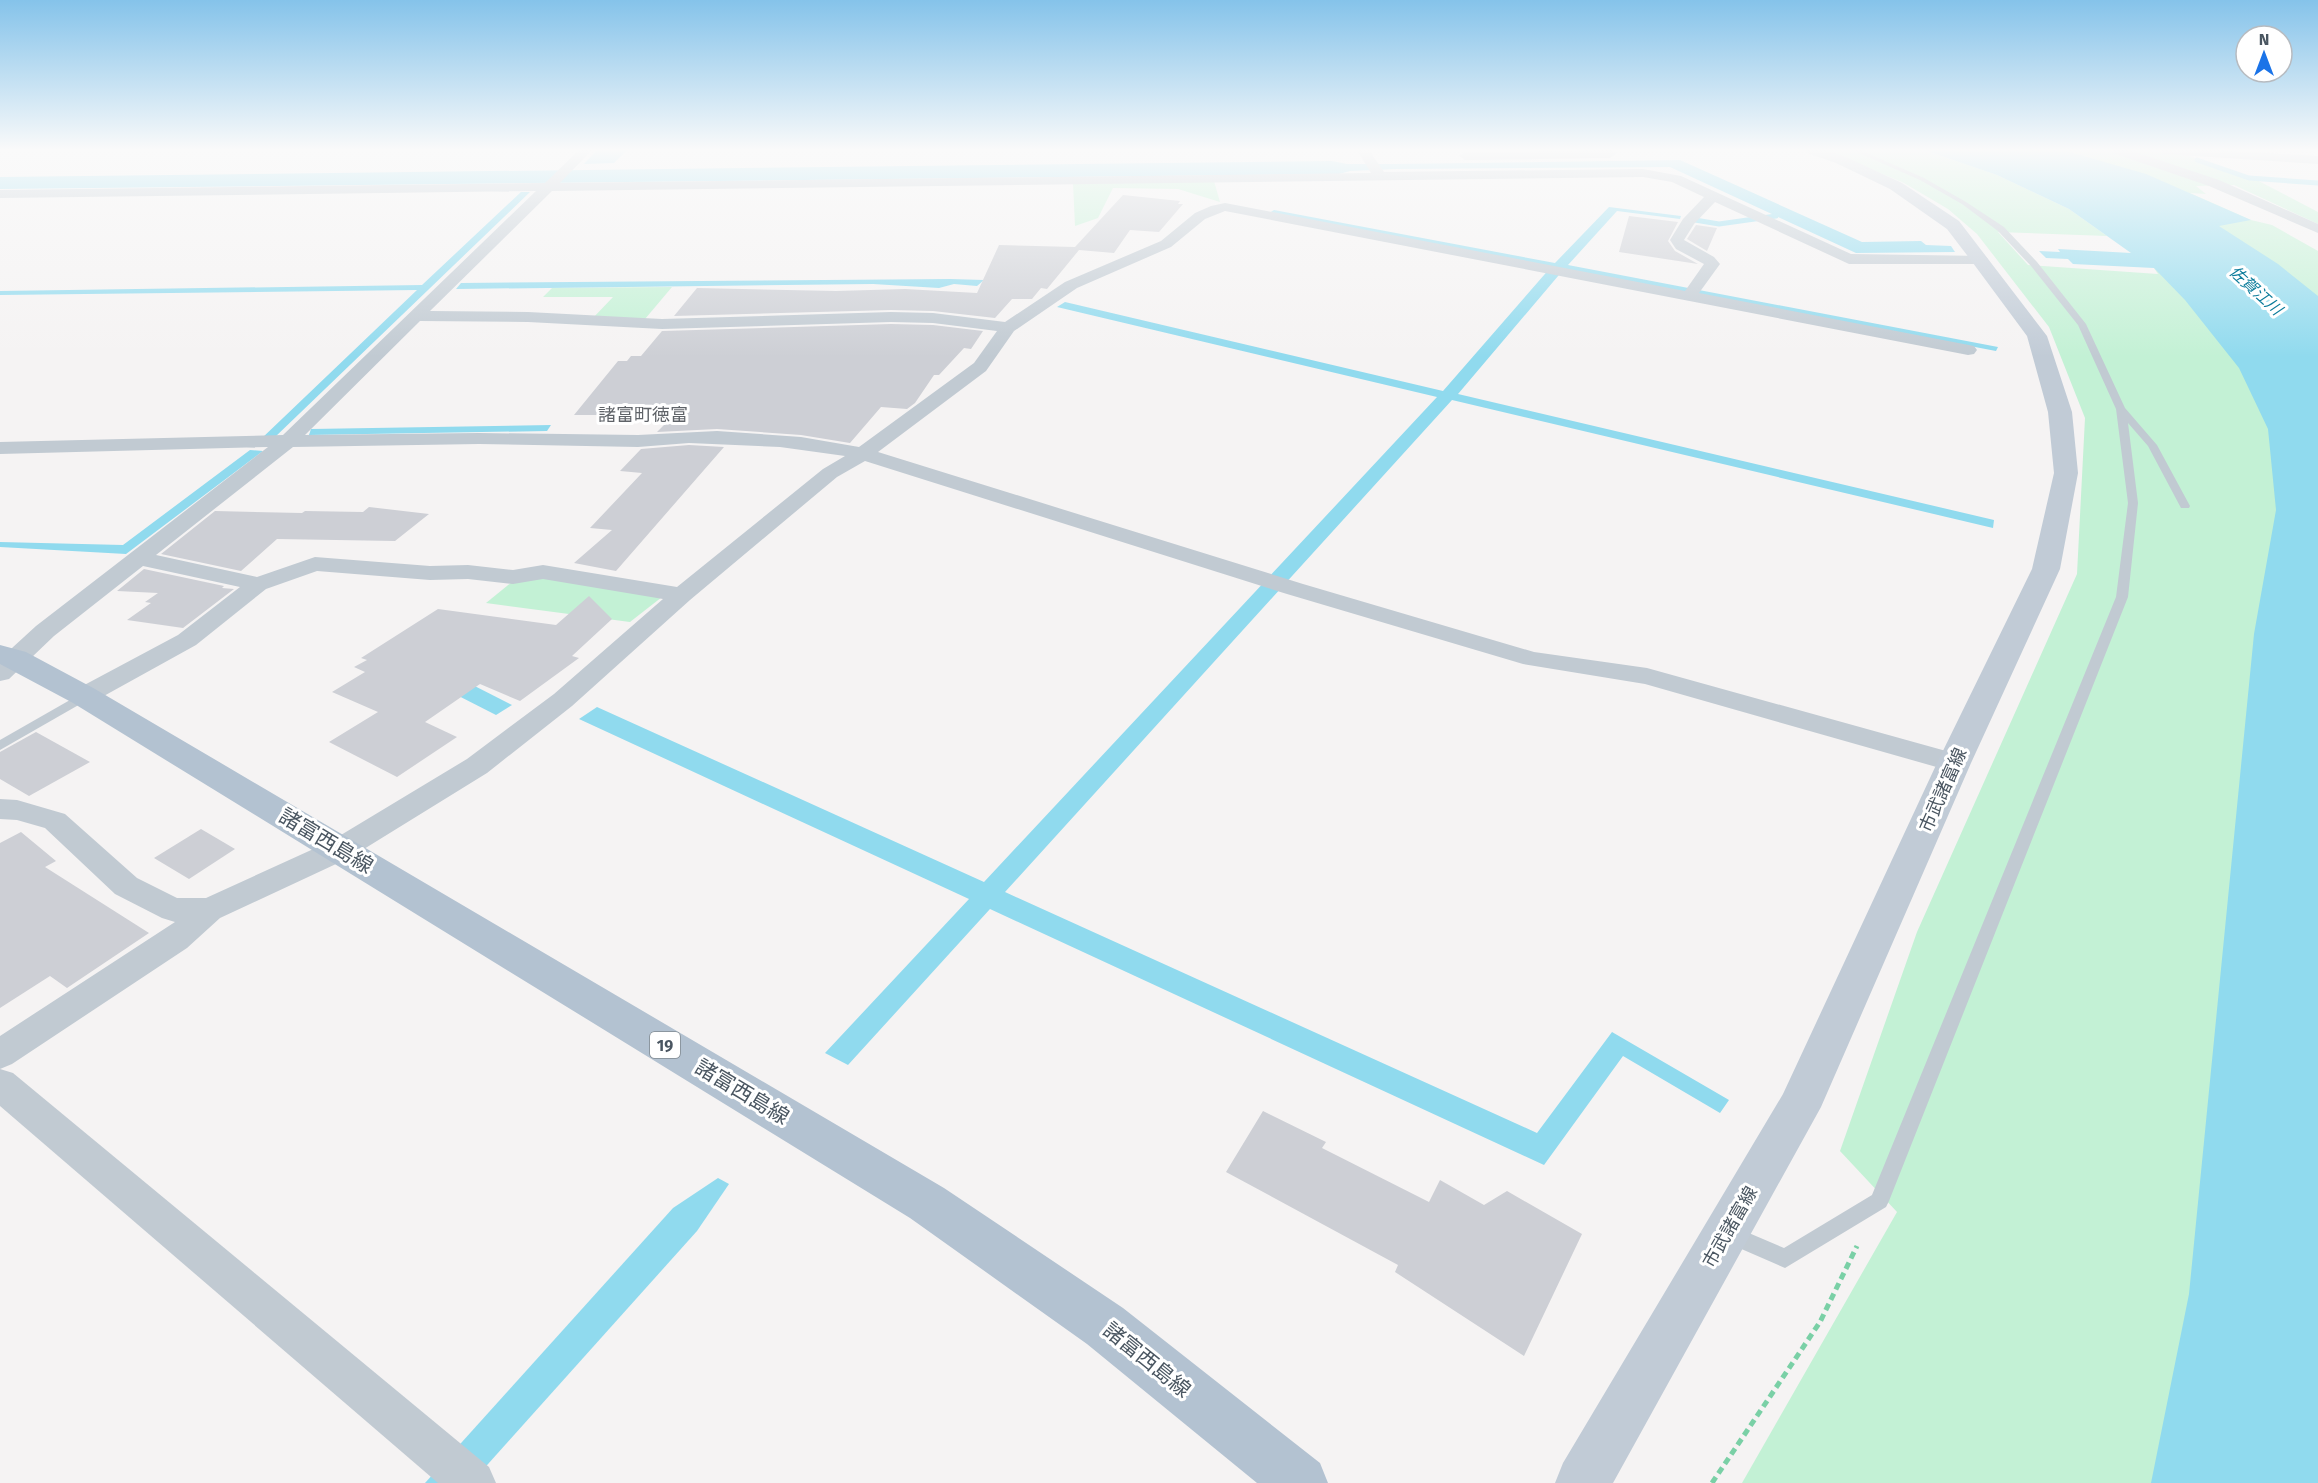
<svg xmlns="http://www.w3.org/2000/svg" width="2318" height="1483" font-family="'Fira Sans','Noto Sans JP',sans-serif">
  <style>
    .green { fill: #c3f1d5 }
    .water { fill: #90daee }
    .lines { fill: none; stroke-linecap: round; stroke-linejoin: round }
    .stream { stroke: #90daee; stroke-width: 5 }
    .building { fill: #cdcfd5 }
    .path { stroke: #7ad0a6; stroke-width: 5; stroke-dasharray: 7 4.5; stroke-linecap: butt }
    .service { fill: #c1cad2; fill-rule: evenodd }
    .minor { fill: #c1cad2; fill-rule: evenodd }
    .secondary { fill: #c1cbd6; fill-rule: evenodd }
    .primary { fill: #b3c2d1; fill-rule: evenodd }
    .labels { text-anchor: middle; stroke-width: 6; stroke-linejoin: round; paint-order: stroke }
    .far-water-label { font-size: 16px; font-style: italic; fill: #0c7c9b; stroke: #fff }
    .shield { fill: #fff; stroke: #808990; stroke-width: 1.5 }
    .shield-label { font-size: 16px; font-weight: bold; fill: #4a5661 }
    .far-quarter-label { font-size: 18px; fill: #5f6368; stroke: #fff }
    .street-label { font-size: 18px; fill: #4a5661; stroke: #fff }
    .near-street-label { font-size: 21px; fill: #4a5661; stroke: #fff }
  </style>
  <rect width="100%" height="100%" fill="#f5f3f3"/>
  <!-- green -->
  <g class="green">
    <path d="M 1826,150 L 1924,150 L 1997,175 L 2069,209 L 2107,236 L 1998,232 L 2028,265 L 2158,274 L 2154,268 L 2189,278 L 2318,457 L 2210,1483 L 1742,1483 L 1897,1212 L 1840,1151 L 1917,932 L 2077,574 L 2085,418 L 2049,327 L 1977,234 L 1948,209 L 1904,183 Z"/>
    <path d="M 2063,150 L 2170,150 L 2253,178 L 2318,212 L 2318,224 L 2234,185 L 2196,186 L 2206,194 L 2190,193 L 2251,220 L 2272,225 L 2318,251 L 2318,314 Z"/>
    <path d="M 1214,181 L 1220,202 L 1178,189 L 1113,188 L 1098,218 L 1075,226 L 1073,183 Z"/>
    <path d="M 672,287 L 645,319 L 593,318 L 613,297 L 543,297 L 552,288 Z"/>
    <path d="M 541,577 L 662,597 L 630,622 L 486,603 L 512,582 Z"/>
  </g>
  <!-- water -->
  <g class="water">
    <path d="M 597,150 L 627,150 L 614,163 L 584,164 Z"/>
    <path d="M 1924,150 L 2063,150 L 2146,174 L 2251,220 L 2219,226 L 2278,264 L 2318,296 L 2318,1483 L 2151,1483 L 2189,1294 L 2254,634 L 2276,510 L 2268,429 L 2239,368 L 2185,300 L 2154,268 L 2073,264 L 2068,259 L 2046,258 L 2039,251 L 2060,252 L 2058,249 L 2131,253 L 2069,209 L 1997,175 Z"/>
    <path d="M 1680,160 L 1862,242 L 1921,241 L 1926,245 L 1951,246 L 1955,252 L 1856,253 L 1670,167 L 1395,169 L 1350,171 L 1339,174 L 0,189 L 0,177 L 1332,161 L 1347,164 L 1395,164 Z"/>
    <path d="M 521,192 L 530,192 L 274,438 L 261,439 L 417,290 L 0,295 L 0,291 L 422,285 Z"/>
    <path d="M 1609,207 L 1681,216 L 1680,219 L 1617,211 L 1568,265 L 1998,347 L 1996,351 L 1564,269 L 1458,394 L 1994,520 L 1993,528 L 1452,400 L 1005,892 L 1537,1133 L 1612,1032 L 1729,1100 L 1720,1113 L 1623,1056 L 1544,1165 L 990,909 L 848,1065 L 825,1053 L 969,899 L 579,719 L 597,707 L 984,882 L 1437,397 L 1057,307 L 1065,302 L 1443,391 L 1551,267 L 1269,213 L 1274,210 L 1555,263 Z"/>
    <path d="M 950,279 L 984,280 L 977,286 L 954,284 L 939,288 L 873,284 L 456,289 L 461,283 Z"/>
    <path d="M 551,425 L 547,431 L 309,435 L 311,429 Z"/>
    <path d="M 250,450 L 263,451 L 126,554 L 0,547 L 0,542 L 123,545 Z"/>
    <path d="M 457,677 L 512,705 L 496,715 L 441,687 Z"/>
    <path d="M 718,1178 L 729,1184 L 697,1231 L 471,1483 L 425,1483 L 673,1208 Z"/>
  </g>
  <g class="lines">
    <!-- stream -->
    <g class="stream">
      <path d="M 2197,160 L 2249,178 L 2318,183"/>
      <path d="M 1689,219 L 1719,224 L 1776,216"/>
    </g>
  </g>
  <!-- building -->
  <g class="building">
    <path d="M 1123,195 L 1180,201 L 1178,204 L 1183,204 L 1159,232 L 1130,230 L 1114,253 L 1079,250 L 1047,289 L 1041,288 L 1032,299 L 1012,299 L 995,318 L 933,311 L 891,310 L 674,316 L 697,288 L 836,291 L 905,289 L 977,293 L 999,245 L 1075,247 Z"/>
    <path d="M 1629,216 L 1678,222 L 1668,241 L 1675,251 L 1698,264 L 1619,252 Z"/>
    <path d="M 1696,225 L 1717,228 L 1707,251 L 1687,239 Z"/>
    <path d="M 891,324 L 933,325 L 983,331 L 971,349 L 964,348 L 939,375 L 934,375 L 915,403 L 907,409 L 881,407 L 850,443 L 801,435 L 717,429 L 657,432 L 674,415 L 574,415 L 618,361 L 627,361 L 631,356 L 641,356 L 662,331 Z"/>
    <path d="M 689,445 L 724,447 L 616,571 L 574,563 L 612,530 L 590,528 L 642,473 L 620,471 L 641,449 Z"/>
    <path d="M 369,507 L 429,514 L 395,541 L 277,539 L 241,571 L 161,554 L 215,511 L 302,513 L 305,511 L 363,512 Z"/>
    <path d="M 144,569 L 224,586 L 222,588 L 234,589 L 183,628 L 127,620 L 151,603 L 145,602 L 158,593 L 117,591 Z"/>
    <path d="M 589,596 L 612,619 L 572,656 L 579,658 L 520,701 L 480,684 L 425,722 L 457,737 L 397,777 L 329,742 L 378,712 L 332,692 L 365,672 L 354,667 L 367,660 L 361,658 L 438,609 L 556,625 Z"/>
    <path d="M 36,732 L 90,762 L 29,796 L 0,779 L 0,752 Z"/>
    <path d="M 201,829 L 235,849 L 189,879 L 154,858 Z"/>
    <path d="M 21,832 L 56,861 L 45,867 L 149,933 L 67,988 L 50,976 L 0,1008 L 0,843 Z"/>
    <path d="M 1263,1111 L 1326,1142 L 1322,1148 L 1429,1202 L 1440,1180 L 1484,1205 L 1507,1191 L 1582,1234 L 1524,1356 L 1395,1272 L 1398,1265 L 1226,1172 Z"/>
  </g>
  <g class="lines">
    <!-- path -->
    <path class="path" d="M 1712,1483 L 1820,1322 L 1857,1246"/>
    <!-- service -->
    <g class="service">
      <path d="M 1852,150 L 1860,150 L 1924,178 L 1966,202 L 2004,227 L 2037,262 L 2086,324 L 2125,408 L 2157,445 L 2190,506 L 2189,508 L 2181,508 L 2148,446 L 2128,423 L 2138,503 L 2128,597 L 1889,1201 L 1886,1207 L 1785,1268 L 1723,1241 L 1720,1234 L 1723,1227 L 1730,1225 L 1784,1248 L 1872,1195 L 2116,597 L 2128,503 L 2116,409 L 2078,325 L 2031,266 L 1998,231 L 1962,204 L 1920,180 Z"/>
      <path d="M 84,692 L 90,696 L 89,699 L 0,750 L 0,740 Z"/>
    </g>
    <!-- minor -->
    <g class="minor">
      <path d="M 579,150 L 592,150 L 560,183 L 1371,173 L 1357,150 L 1369,150 L 1384,172 L 1643,169 L 1681,176 L 1851,254 L 1985,256 L 1988,259 L 1985,262 L 1980,264 L 1849,264 L 1715,202 L 1694,224 L 1684,240 L 1714,257 L 1720,264 L 1699,293 L 1974,346 L 1977,350 L 1974,354 L 1968,355 L 1225,211 L 1205,219 L 1171,247 L 1077,288 L 1014,331 L 986,371 L 878,452 L 1303,584 L 1534,652 L 1647,668 L 1964,756 L 1968,763 L 1964,770 L 1954,772 L 1645,684 L 1523,664 L 1287,594 L 865,461 L 837,477 L 690,600 L 572,706 L 487,773 L 351,857 L 220,918 L 187,948 L 12,1064 L 0,1069 L 0,1036 L 175,922 L 162,918 L 115,894 L 45,828 L 17,820 L 0,819 L 0,799 L 17,800 L 65,814 L 137,878 L 177,898 L 206,898 L 331,841 L 467,759 L 554,694 L 663,599 L 543,579 L 513,584 L 468,579 L 430,580 L 317,571 L 266,589 L 196,645 L 93,702 L 84,704 L 75,702 L 71,696 L 75,690 L 178,635 L 240,587 L 143,566 L 54,636 L 9,679 L 0,681 L 0,659 L 36,626 L 268,447 L 0,454 L 0,442 L 283,435 L 536,191 L 0,198 L 0,190 L 545,183 ZM 1643,177 L 1672,182 L 1704,197 L 1683,219 L 1670,240 L 1676,249 L 1704,264 L 1685,291 L 1225,203 L 1211,206 L 1195,213 L 1161,241 L 1065,282 L 1005,322 L 933,313 L 891,312 L 662,319 L 528,312 L 430,311 L 552,191 ZM 420,321 L 528,322 L 662,329 L 891,322 L 933,323 L 997,331 L 974,363 L 859,447 L 801,437 L 717,431 L 638,435 L 479,433 L 305,435 ZM 689,443 L 780,447 L 845,456 L 823,469 L 677,587 L 543,565 L 513,570 L 468,565 L 430,566 L 315,557 L 257,577 L 156,555 L 293,447 L 479,444 L 638,447 Z"/>
      <path d="M 1612,150 L 1616,154 L 1610,158 L 1465,160 L 1459,156 L 1465,152 Z"/>
      <path d="M 2111,150 L 2129,150 L 2219,180 L 2318,224 L 2318,233 L 2209,186 L 2113,153 Z"/>
      <path d="M 2158,150 L 2218,150 L 2318,156 L 2318,164 L 2164,154 Z"/>
      <path d="M 0,1069 L 13,1073 L 489,1467 L 496,1483 L 438,1483 L 0,1106 Z"/>
    </g>
    <!-- secondary -->
    <path class="secondary" d="M 1804,150 L 1826,150 L 1846,157 L 1902,183 L 1959,221 L 2047,336 L 2072,412 L 2078,473 L 2060,569 L 1971,763 L 1821,1107 L 1613,1483 L 1555,1483 L 1563,1463 L 1783,1094 L 1937,763 L 2032,569 L 2054,473 L 2048,412 L 2027,336 L 1973,263 L 1947,229 L 1890,189 L 1836,163 L 1807,153 Z"/>
    <!-- primary -->
    <path class="primary" d="M 0,645 L 26,652 L 95,689 L 944,1188 L 1123,1308 L 1320,1463 L 1328,1483 L 1257,1483 L 1087,1344 L 910,1218 L 73,703 L 0,664 Z"/>
  </g>
  <!-- sky -->
  <linearGradient id="sky" x2="0" y2="1"><stop stop-color="#85c3ea"/><stop offset="0.42" stop-color="#fafafa"/><stop offset="1" stop-color="#fafafa" stop-opacity="0"/></linearGradient>
  <rect width="2318" height="357" fill="url(#sky)"/>
  <g class="labels">
    <!-- far-water labels -->
    <g class="far-water-label">
      <text transform="translate(2256 290) rotate(42)" y="6">佐賀江川</text>
    </g>
    <!-- shield labels -->
    <rect class="shield" x="650" y="1032" width="30" height="26" rx="4.5"/>
    <g class="shield-label">
      <text x="665" y="1051">19</text>
    </g>
    <!-- far-quarter labels -->
    <g class="far-quarter-label">
      <text x="643" y="421">諸富町徳富</text>
    </g>
    <!-- street labels -->
    <g class="street-label">
      <text transform="translate(1943 790) rotate(-66)" y="6">市武諸富線</text>
      <text transform="translate(1730 1227) rotate(-60)" y="6">市武諸富線</text>
    </g>
    <!-- near-street labels -->
    <g class="near-street-label">
      <text transform="translate(326 841) rotate(31)" y="7">諸富西島線</text>
      <text transform="translate(742 1092) rotate(31)" y="7">諸富西島線</text>
      <text transform="translate(1147 1360) rotate(39)" y="7">諸富西島線</text>
    </g>
  </g>
  <!-- north arrow -->
  <g transform="translate(2264 54)"><circle r="28" fill="#ffffff" stroke="#b7bbc0" stroke-width="1.5"/>
  <path d="M0-4.5L10 22L0 15L-10 22Z" fill="#1a73e8"/>
  <text y="-9" font-size="16" font-weight="bold" text-anchor="middle" fill="#4a5661">N</text>
  </g>
</svg>
